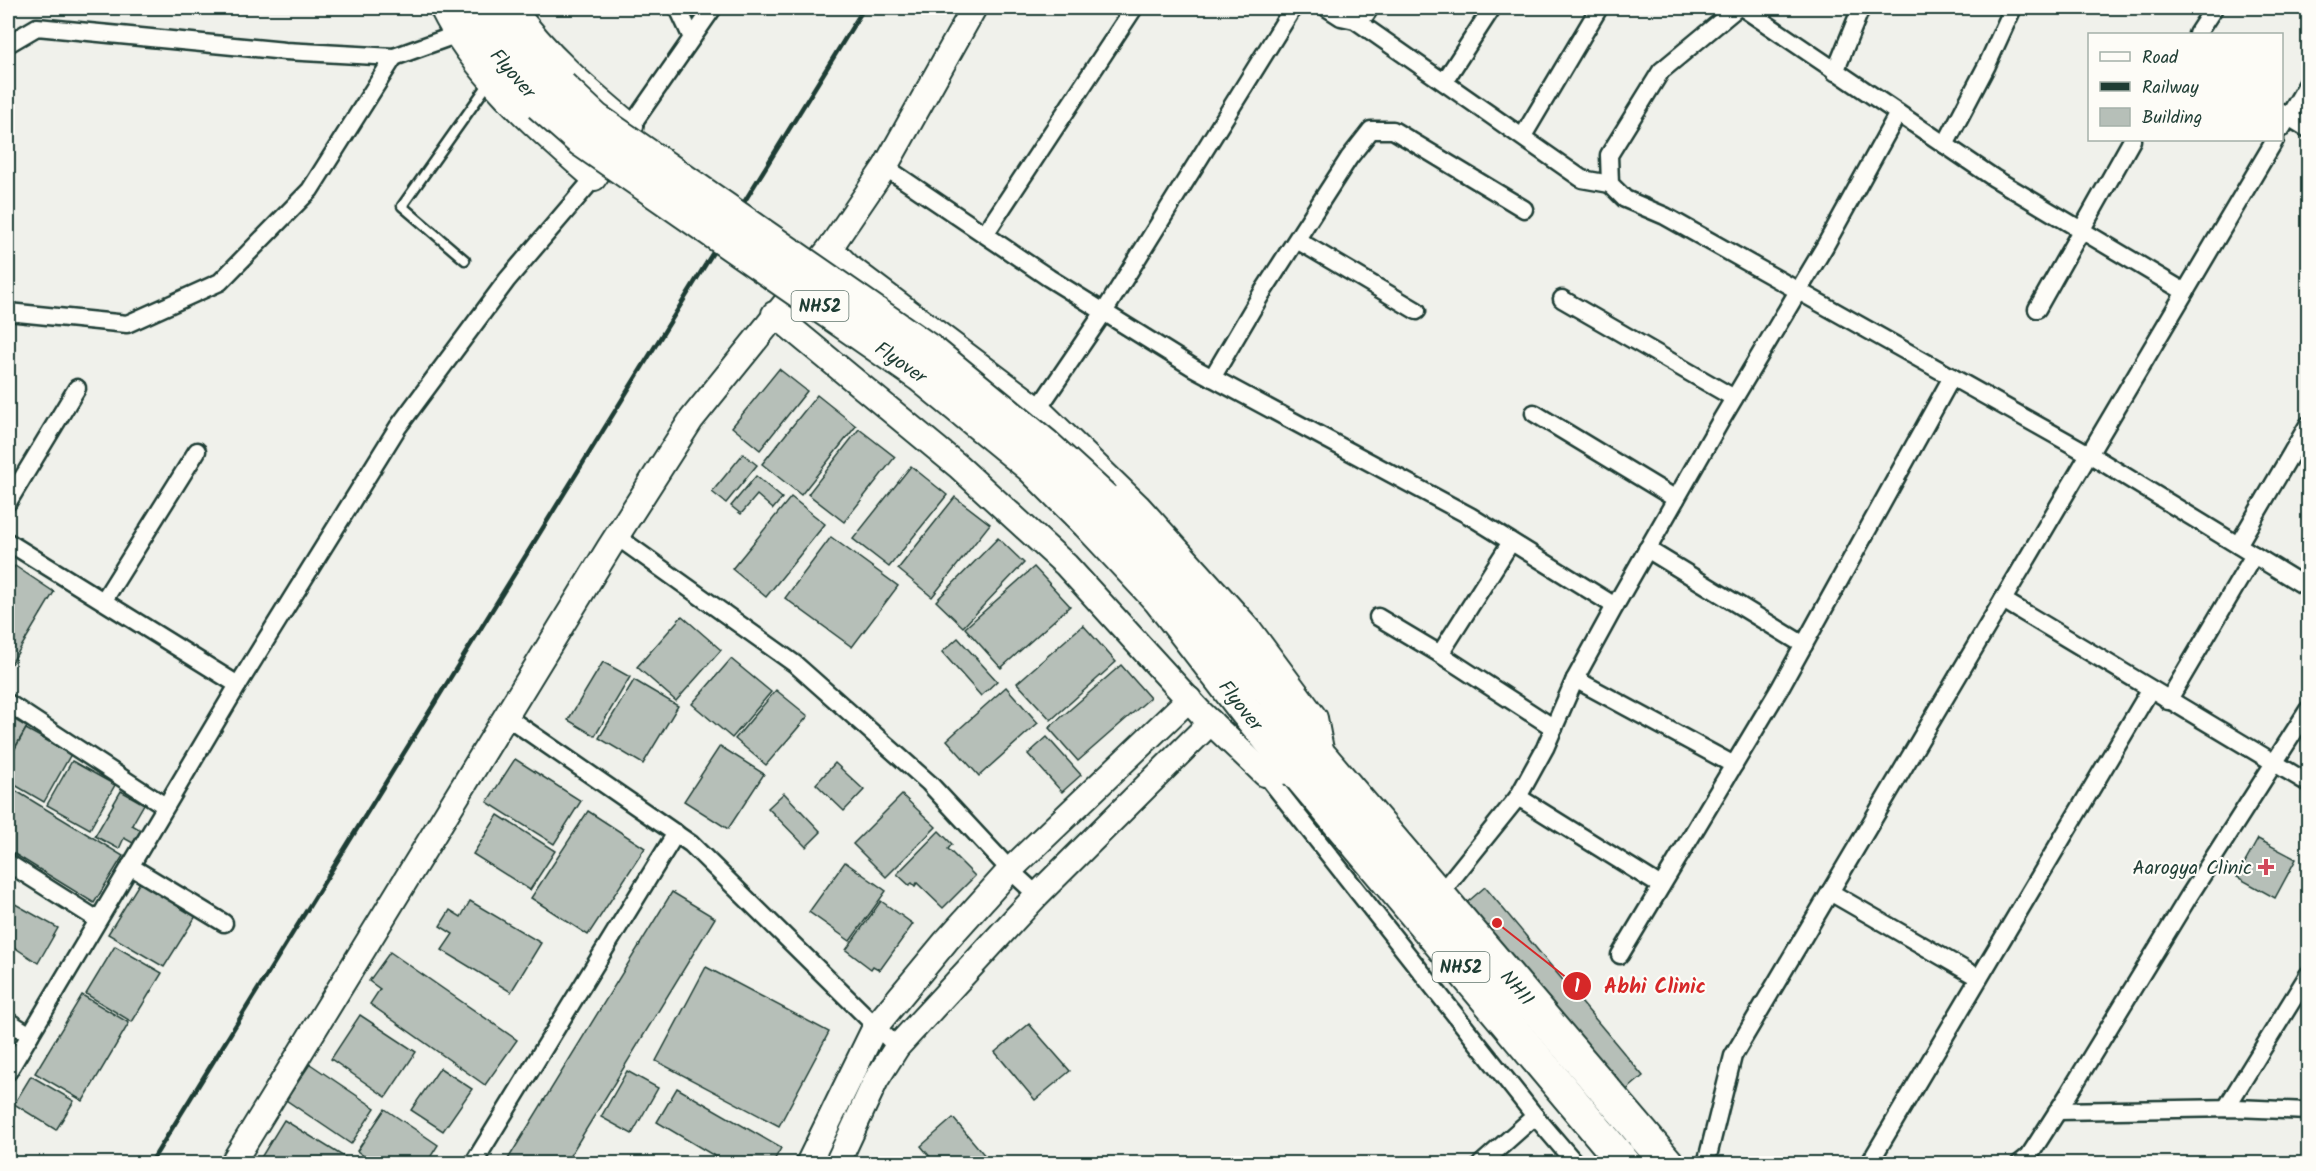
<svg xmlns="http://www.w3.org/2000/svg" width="2316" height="1171" font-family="Kalam,sans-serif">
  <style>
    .building { fill: #b6bfb8; stroke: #1f3d34; stroke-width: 1.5 }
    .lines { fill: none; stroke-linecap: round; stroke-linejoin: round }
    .lane-casing { stroke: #1f3d34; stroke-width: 13 }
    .street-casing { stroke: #1f3d34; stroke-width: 21 }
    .secondary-casing { stroke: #1f3d34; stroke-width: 28 }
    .highway-casing { stroke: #1f3d34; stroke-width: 36 }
    .lane { stroke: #fdfcf7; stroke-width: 8 }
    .street { stroke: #fdfcf7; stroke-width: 16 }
    .secondary { stroke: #fdfcf7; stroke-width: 24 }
    .highway { stroke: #fdfcf7; stroke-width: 32 }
    .rail { stroke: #1f3d34; stroke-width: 4.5 }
    .highway-bridge-casing { stroke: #1f3d34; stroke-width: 36; stroke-linecap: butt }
    .highway-bridge { stroke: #fdfcf7; stroke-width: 32 }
    .poi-dot { fill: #d1495b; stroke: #fdfcf7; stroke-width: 2 }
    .labels { text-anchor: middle; stroke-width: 4.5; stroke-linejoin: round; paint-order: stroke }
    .shield { fill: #fdfcf7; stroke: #62766e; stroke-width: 1.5 }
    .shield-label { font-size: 18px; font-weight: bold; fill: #1f3d34 }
    .street-label { font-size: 20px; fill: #1f3d34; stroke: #fdfcf7 }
    .poi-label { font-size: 20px; fill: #1f3d34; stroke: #fdfcf7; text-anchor: end }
    .leader { fill: none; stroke: #d62828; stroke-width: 2 }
    .callout-dot { fill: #d62828; stroke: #fdfcf7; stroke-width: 2 }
    .mark-label { font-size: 18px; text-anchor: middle; font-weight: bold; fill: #fff }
    .callout-label { font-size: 21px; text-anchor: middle; font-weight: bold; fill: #d62828; stroke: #fdfcf7; stroke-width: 4.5; stroke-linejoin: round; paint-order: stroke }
  </style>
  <rect width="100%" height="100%" fill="#f0f1eb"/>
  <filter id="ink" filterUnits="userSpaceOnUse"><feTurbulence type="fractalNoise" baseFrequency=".0167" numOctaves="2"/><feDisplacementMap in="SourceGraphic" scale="12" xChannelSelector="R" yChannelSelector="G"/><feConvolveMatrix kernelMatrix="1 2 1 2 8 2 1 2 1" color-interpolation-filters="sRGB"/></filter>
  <g filter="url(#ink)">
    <!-- building -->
    <g class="building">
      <path d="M 779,369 L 807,391 L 760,450 L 732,427 Z"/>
      <path d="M 817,395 L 856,426 L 801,495 L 762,464 Z"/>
      <path d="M 859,429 L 895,457 L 844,522 L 808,494 Z"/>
      <path d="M 743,454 L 757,465 L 726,503 L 712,492 Z"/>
      <path d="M 911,466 L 947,495 L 889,567 L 853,539 Z"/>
      <path d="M 756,476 L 782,498 L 773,509 L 757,495 L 741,514 L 731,506 Z"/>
      <path d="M 791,497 L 825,524 L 766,597 L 732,569 Z"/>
      <path d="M 955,497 L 990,524 L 932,597 L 898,569 Z"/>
      <path d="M 831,537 L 898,586 L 852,647 L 785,598 Z"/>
      <path d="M 998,538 L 1024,563 L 963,627 L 936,601 Z"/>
      <path d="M 15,566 L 54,592 L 8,669 L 8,575 Z"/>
      <path d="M 1034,567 L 1070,606 L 1001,668 L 965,628 Z"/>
      <path d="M 682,616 L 721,650 L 676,701 L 637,667 Z"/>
      <path d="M 1083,625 L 1116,662 L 1051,720 L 1017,683 Z"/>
      <path d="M 958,638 L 997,681 L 981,696 L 942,652 Z"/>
      <path d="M 731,659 L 771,692 L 732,738 L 692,704 Z"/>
      <path d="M 603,662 L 630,677 L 595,736 L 568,720 Z"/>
      <path d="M 1121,665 L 1150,698 L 1078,761 L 1049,728 Z"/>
      <path d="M 634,680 L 678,706 L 643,764 L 599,738 Z"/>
      <path d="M 1006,687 L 1038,723 L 979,776 L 947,740 Z"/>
      <path d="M 776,690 L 808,716 L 766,765 L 735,739 Z"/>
      <path d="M 8,716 L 27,727 L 13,751 L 8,749 Z"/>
      <path d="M 26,729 L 71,754 L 44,802 L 8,781 L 8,750 L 13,752 Z"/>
      <path d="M 1047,737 L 1081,775 L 1062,792 L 1028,754 Z"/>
      <path d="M 720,746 L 764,774 L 728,829 L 684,801 Z"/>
      <path d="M 515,759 L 581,801 L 554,844 L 487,802 Z"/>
      <path d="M 72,761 L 115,785 L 90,829 L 47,805 Z"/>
      <path d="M 835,763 L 864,790 L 844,811 L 816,784 Z"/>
      <path d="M 8,786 L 123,856 L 94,903 L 8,850 Z"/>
      <path d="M 121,791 L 144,804 L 132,825 L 141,830 L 133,843 L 124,838 L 119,849 L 95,836 Z"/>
      <path d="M 784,793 L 821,832 L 806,847 L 768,808 Z"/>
      <path d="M 902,795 L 936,827 L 886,877 L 853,844 Z"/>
      <path d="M 588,811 L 645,848 L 588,935 L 531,898 Z"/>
      <path d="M 498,815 L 555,851 L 530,890 L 473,854 Z"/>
      <path d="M 939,831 L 952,844 L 948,849 L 975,876 L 943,908 L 917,883 L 915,886 L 912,883 L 909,885 L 897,874 Z"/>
      <path d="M 2258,839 L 2296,859 L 2275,898 L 2237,877 Z"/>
      <path d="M 845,862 L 886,891 L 850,941 L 809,912 Z"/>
      <path d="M 140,882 L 196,916 L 164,967 L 108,934 Z"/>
      <path d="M 1485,887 L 1643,1076 L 1622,1094 L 1464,905 Z"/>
      <path d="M 672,892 L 715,918 L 565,1164 L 505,1164 Z"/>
      <path d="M 8,900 L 58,928 L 38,963 L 8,943 Z"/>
      <path d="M 470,901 L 541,943 L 511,992 L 442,950 L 453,934 L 440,926 L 450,910 L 461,917 Z"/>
      <path d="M 881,901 L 913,924 L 880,970 L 873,966 L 871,969 L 846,950 Z"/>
      <path d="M 115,946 L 162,973 L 132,1022 L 86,994 Z"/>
      <path d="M 390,952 L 517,1040 L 485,1085 L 370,1004 L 380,989 L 369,981 Z"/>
      <path d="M 706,967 L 829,1032 L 779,1126 L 656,1061 Z"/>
      <path d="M 82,995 L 129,1023 L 83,1101 L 35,1073 Z"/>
      <path d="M 360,1015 L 416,1052 L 386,1097 L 331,1059 Z"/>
      <path d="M 1029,1024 L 1070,1071 L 1035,1100 L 995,1052 Z"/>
      <path d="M 310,1064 L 375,1108 L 351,1144 L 286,1100 Z"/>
      <path d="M 440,1068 L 472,1089 L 443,1131 L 411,1110 Z"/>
      <path d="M 627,1071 L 658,1088 L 632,1134 L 601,1117 Z"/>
      <path d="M 31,1076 L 74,1101 L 56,1130 L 14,1104 Z"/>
      <path d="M 677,1088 L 781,1148 L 772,1164 L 728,1164 L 657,1122 Z"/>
      <path d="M 385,1109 L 438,1145 L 426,1164 L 375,1164 L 357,1151 Z"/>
      <path d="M 953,1118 L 992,1164 L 936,1164 L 921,1146 Z"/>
      <path d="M 284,1120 L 346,1158 L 342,1164 L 257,1164 Z"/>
    </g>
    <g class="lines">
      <!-- lane casing -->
      <g class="lane-casing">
        <path id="lane" d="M 465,260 L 402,206 L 489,83"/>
      </g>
      <!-- street casing -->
      <g class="street-casing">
        <g id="street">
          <path d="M 678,8 L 692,38"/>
          <path d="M 1327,8 L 1341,17 L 1355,20 L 1582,179 L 1610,184"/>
          <path d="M 1737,8 L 1661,71 L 1609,155 L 1610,184 L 1625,199 L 1665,216 L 2089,454 L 2308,588"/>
          <path d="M 1743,8 L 1994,178 L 2185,292"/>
          <path d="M 1355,20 L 1366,14 L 1370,8"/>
          <path d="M 2197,34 L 2214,8"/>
          <path d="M 8,44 L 37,27 L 285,51 L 394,57 L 458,34"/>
          <path d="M 1835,72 L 1861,8"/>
          <path d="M 1444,82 L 1492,8"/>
          <path d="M 2282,113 L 2308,129"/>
          <path d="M 631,126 L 713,8"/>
          <path d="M 2282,128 L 2308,83"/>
          <path d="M 1523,136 L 1599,8"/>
          <path d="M 1945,145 L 1987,65 L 2013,8"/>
          <path d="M 885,167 L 1049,278 L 1194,368 L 1470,516 L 1615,606"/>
          <path d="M 985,234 L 1134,8"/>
          <path d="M 1297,240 L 1417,311"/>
          <path d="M 1562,299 L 1734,398"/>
          <path d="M 2037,309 L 2132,140"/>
          <path d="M 8,312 L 127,324 L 220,282 L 310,190 L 394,57"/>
          <path d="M 1212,378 L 1262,293 L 1349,158 L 1371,130 L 1393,130 L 1524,209"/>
          <path d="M 1038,409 L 1104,312 L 1293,8"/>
          <path d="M 1534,413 L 1676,499"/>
          <path d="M 8,502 L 77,388"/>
          <path d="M 616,536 L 795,664 L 929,783 L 1010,870 L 1037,895"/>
          <path d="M 8,542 L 238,685"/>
          <path d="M 1511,542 L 1440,654 L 1554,728"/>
          <path d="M 2238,545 L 2308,425"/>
          <path d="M 1647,549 L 1804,645"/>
          <path d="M 104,600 L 197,451"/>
          <path d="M 2003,600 L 2308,783"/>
          <path d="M 1378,617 L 1440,654"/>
          <path d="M 1575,679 L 1734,765"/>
          <path d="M 2168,701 L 2254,555"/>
          <path d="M 8,703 L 165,806"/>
          <path d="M 507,717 L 691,844 L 897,1047"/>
          <path d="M 1265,774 L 1535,1116 L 1576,1164"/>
          <path d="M 1518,797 L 1661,886"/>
          <path d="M 8,863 L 98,920"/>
          <path d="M 130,866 L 224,923"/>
          <path d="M 1830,892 L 1979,978"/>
          <path d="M 1440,894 L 1518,797 L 1545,748 L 1575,679 L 1615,606 L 1720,422 L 1825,246 L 1897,115"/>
          <path d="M 1620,955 L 1780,688 L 1952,377"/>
          <path d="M 8,1021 L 30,1035"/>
          <path d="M 8,1072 L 238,685 L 398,427 L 507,280 L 594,178"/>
          <path d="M 2226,1108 L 2308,975"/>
          <path d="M 2057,1111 L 2236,1108 L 2308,1111"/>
          <path d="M 473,1164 L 676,833"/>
          <path d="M 1481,1164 L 1535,1116"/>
          <path d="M 1706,1164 L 1733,1056 L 2275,140"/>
          <path d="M 1869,1164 L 2150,690"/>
          <path d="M 2019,1164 L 2029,1156 L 2068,1095 L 2189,896 L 2308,710"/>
        </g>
      </g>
      <!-- secondary casing -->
      <g class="secondary-casing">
        <g id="secondary">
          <path d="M 442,8 C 475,76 538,129 594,178 L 631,126 C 588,90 545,54 513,8"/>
          <path d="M 830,248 L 848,266 L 1038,409 L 1138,506 L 1249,629 L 1315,718 L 1322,755"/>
          <path d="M 774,314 L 958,466 L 1066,565 L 1200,712 L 1265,774 L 1297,770"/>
          <path d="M 232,1164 L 609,548 L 691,420 L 830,248 L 885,167 L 974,8"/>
          <path d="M 808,1164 L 875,1027 L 946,941 L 1010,870 L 1189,699"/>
          <path d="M 837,1164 L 876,1080 L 897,1047 L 1037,895 L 1211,722"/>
        </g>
      </g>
      <!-- highway casing -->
      <g class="highway-casing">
        <g id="highway">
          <path id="s1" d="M 457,8 L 540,104"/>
          <path d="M 490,8 L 561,87"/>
          <path id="s2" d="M 1104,499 L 1268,689 L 1322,758 L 1668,1164"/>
          <path id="s3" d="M 1088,523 L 1159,599 L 1247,713 L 1625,1164"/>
        </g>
      </g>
      <!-- lane -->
      <use href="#lane" class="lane"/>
      <!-- street -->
      <use href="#street" class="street"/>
      <!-- secondary -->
      <use href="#secondary" class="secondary"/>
      <!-- highway -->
      <use href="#highway" class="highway"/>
      <!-- rail -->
      <path class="rail" d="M 150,1164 L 864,8"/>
      <!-- highway-bridge casing -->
      <g class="highway-bridge-casing">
        <g id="highway-bridge">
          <path d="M 561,87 L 595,119 L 934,354 L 1045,445 L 1104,499"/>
          <path id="s4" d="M 540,104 L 581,140 L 921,376 L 1031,466 L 1088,523"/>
        </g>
      </g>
      <!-- highway-bridge -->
      <use href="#highway-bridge" class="highway-bridge"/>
    </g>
  </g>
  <!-- markers -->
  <path class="poi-dot" d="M2263 858h6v6h6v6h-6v6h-6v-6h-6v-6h6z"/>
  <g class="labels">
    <!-- shield labels -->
    <g class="shield">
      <rect x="791.5" y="291" width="57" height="30" rx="4.5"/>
      <rect x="1432.5" y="952" width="57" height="30" rx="4.5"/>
    </g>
    <g class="shield-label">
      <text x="820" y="312">NH52</text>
      <text x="1461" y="973">NH52</text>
    </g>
    <!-- street labels -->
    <g class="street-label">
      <text dy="7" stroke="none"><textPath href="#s1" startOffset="86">Flyover</textPath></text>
      <text dy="7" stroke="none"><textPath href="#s4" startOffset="444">Flyover</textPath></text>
      <text dy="7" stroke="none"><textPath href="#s3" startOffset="238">Flyover</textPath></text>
      <text dy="7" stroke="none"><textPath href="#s2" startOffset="640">NH11</textPath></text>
    </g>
    <!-- poi labels -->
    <g class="poi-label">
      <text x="2252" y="874">Aarogya Clinic</text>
    </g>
  </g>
  <!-- callouts -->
  <path class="leader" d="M1497 923L1577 986"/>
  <g class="callout-dot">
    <circle cx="1497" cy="923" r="6"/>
    <circle cx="1577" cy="986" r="15"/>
  </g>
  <g class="mark-label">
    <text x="1577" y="992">1</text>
  </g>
  <g class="callout-label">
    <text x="1655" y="993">Abhi Clinic</text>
  </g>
  <!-- margin -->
  <rect width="2316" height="1171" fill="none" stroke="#fdfcf7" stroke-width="30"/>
  <rect x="15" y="15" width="2286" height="1141" fill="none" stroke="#1f3d34" stroke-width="2" filter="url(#ink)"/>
  <!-- legend -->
  <rect x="2088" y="33" width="195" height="108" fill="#fdfcf7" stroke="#a4b0a9" stroke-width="1.5"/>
  <rect x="2100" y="52" width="30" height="9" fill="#fdfcf7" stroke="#a4b0a9" stroke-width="1.5"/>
  <text x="2142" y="63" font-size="18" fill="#1f3d34">Road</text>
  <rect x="2100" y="82" width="30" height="9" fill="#1f3d34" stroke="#a4b0a9" stroke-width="1.5"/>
  <text x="2142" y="93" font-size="18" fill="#1f3d34">Railway</text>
  <rect x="2100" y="108" width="30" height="18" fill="#b6bfb8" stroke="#a4b0a9" stroke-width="1.5"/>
  <text x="2142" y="123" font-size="18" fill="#1f3d34">Building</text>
</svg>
